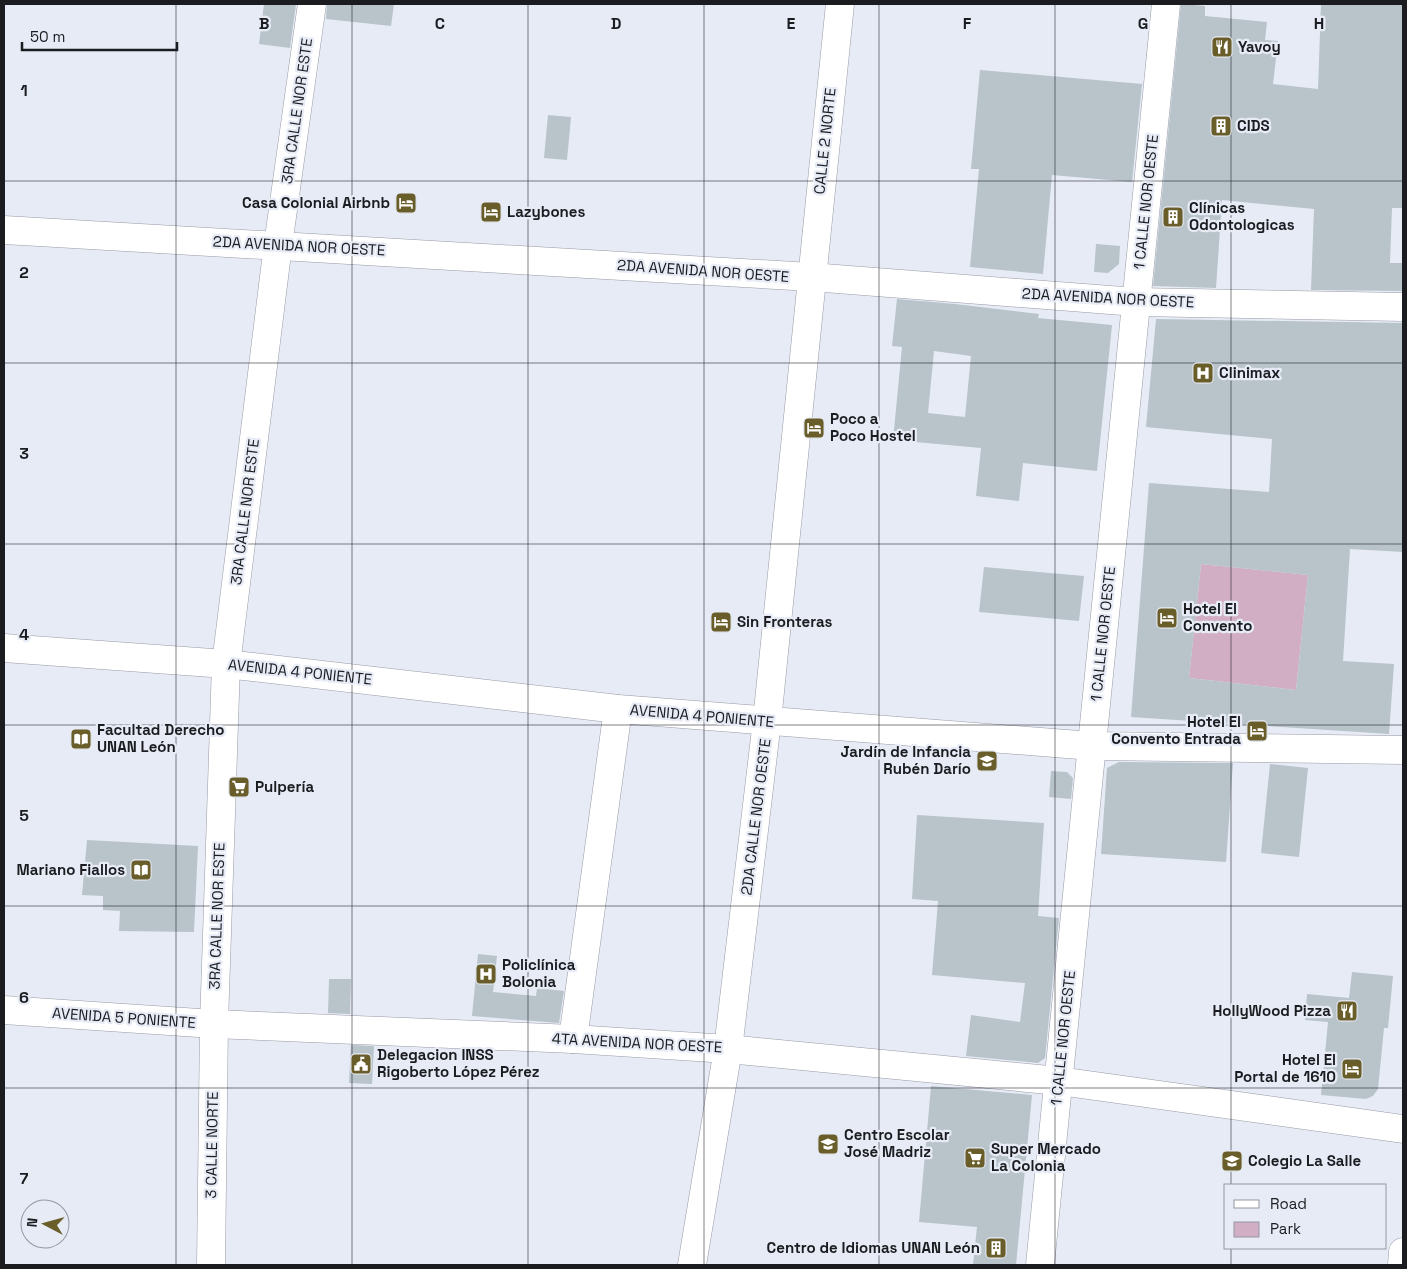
<svg xmlns="http://www.w3.org/2000/svg" width="1407" height="1269" font-family="'Space Grotesk',sans-serif">
  <style>
    .green { fill: #d1aec4 }
    .building { fill: #b8c3ca; fill-rule: evenodd }
    .lines { fill: none; stroke-linecap: round; stroke-linejoin: round }
    .minor-casing { stroke: #989ba5; stroke-width: 29 }
    .minor { stroke: #fff; stroke-width: 28 }
    .grid { fill: none; stroke: #1a1c20; stroke-width: 1; stroke-opacity: 0.55 }
    .labels { text-anchor: middle; stroke-width: 4.5; stroke-linejoin: round; paint-order: stroke }
    .poi-label { font-size: 15px; font-weight: bold; fill: #1a1c20; stroke: #e7ebf6; text-anchor: start }
    .street-label { font-size: 15px; fill: #1a1c20; stroke: #e7ebf6 }
    .grid-label { font-size: 16px; text-anchor: middle; font-weight: bold; fill: #1a1c20; stroke: #e7ebf6; stroke-width: 4.5; stroke-linejoin: round; paint-order: stroke }
  </style>
  <rect width="100%" height="100%" fill="#e7ebf6"/>
  <!-- green -->
  <path class="green" d="M 1201,564 L 1308,575 L 1296,690 L 1189,678 Z"/>
  <!-- building -->
  <g class="building">
    <path d="M 264,4 L 296,4 L 290,48 L 259,44 Z"/>
    <path d="M 327,4 L 394,4 L 391,26 L 326,19 Z"/>
    <path d="M 1181,4 L 1205,6 L 1205,16 L 1267,22 L 1265,40 L 1278,41 L 1273,84 L 1318,89 L 1321,4 L 1403,4 L 1403,208 L 1392,208 L 1390,263 L 1403,263 L 1403,291 L 1311,290 L 1314,209 L 1222,200 L 1216,288 L 1153,286 Z"/>
    <path d="M 980,70 L 1142,84 L 1132,182 L 1052,175 L 1043,274 L 970,267 L 979,169 L 971,169 Z"/>
    <path d="M 548,115 L 571,117 L 567,160 L 544,158 Z"/>
    <path d="M 1096,244 L 1120,246 L 1119,264 L 1108,273 L 1094,272 Z"/>
    <path d="M 897,299 L 955,304 L 1039,314 L 1038,318 L 1112,325 L 1097,471 L 1023,463 L 1019,501 L 976,496 L 981,448 L 893,440 L 902,347 L 892,346 ZM 934,351 L 971,356 L 965,417 L 928,413 Z"/>
    <path d="M 1156,319 L 1403,323 L 1403,552 L 1350,549 L 1343,661 L 1394,664 L 1389,734 L 1131,717 L 1149,483 L 1269,492 L 1272,439 L 1146,427 ZM 1201,564 L 1308,575 L 1296,690 L 1189,678 Z"/>
    <path d="M 984,567 L 1084,576 L 1079,621 L 979,612 Z"/>
    <path d="M 1119,762 L 1233,763 L 1226,862 L 1101,854 L 1107,768 Z"/>
    <path d="M 1270,764 L 1308,768 L 1299,857 L 1261,853 Z"/>
    <path d="M 1051,771 L 1067,772 L 1073,778 L 1071,799 L 1049,797 Z"/>
    <path d="M 917,815 L 1044,823 L 1038,916 L 1059,918 L 1045,1058 L 1038,1063 L 966,1056 L 971,1015 L 1020,1022 L 1025,983 L 932,975 L 938,901 L 912,899 Z"/>
    <path d="M 87,840 L 198,846 L 194,932 L 119,931 L 120,911 L 103,910 L 103,896 L 82,895 Z"/>
    <path d="M 478,954 L 497,956 L 493,992 L 536,996 L 537,988 L 564,991 L 559,1023 L 472,1016 Z"/>
    <path d="M 1352,972 L 1393,976 L 1388,1028 L 1384,1028 L 1378,1089 L 1373,1096 L 1366,1099 L 1321,1095 L 1328,1022 L 1305,1020 L 1307,994 L 1349,998 Z"/>
    <path d="M 329,979 L 351,979 L 350,1014 L 328,1013 Z"/>
    <path d="M 351,1045 L 374,1046 L 372,1084 L 349,1083 Z"/>
    <path d="M 931,1086 L 1032,1095 L 1016,1265 L 973,1265 L 977,1227 L 919,1222 Z"/>
  </g>
  <g class="lines">
    <!-- minor casing -->
    <g class="minor-casing">
      <g id="minor">
        <path d="M 4,230 L 811,277 L 1136,302 L 1403,307"/>
        <path d="M 4,648 L 226,664 L 618,709 L 1092,746 L 1403,750"/>
        <path d="M 4,1010 L 214,1024 L 573,1039 L 728,1049 L 1059,1081 L 1403,1129"/>
        <path d="M 573,1039 L 618,709"/>
        <path d="M 211,1265 L 214,1024 L 226,664 L 278,245 L 312,4"/>
        <path d="M 692,1265 L 728,1049 L 767,721 L 840,4"/>
        <path d="M 1040,1265 L 1166,4"/>
        <path d="M 1402,1265 L 1403,1252"/>
      </g>
    </g>
    <!-- minor -->
    <use href="#minor" class="minor"/>
  </g>
  <!-- grid -->
  <path class="grid" d="M 176,4 L 176,1265M 352,4 L 352,1265M 528,4 L 528,1265M 704,4 L 704,1265M 879,4 L 879,1265M 1055,4 L 1055,1265M 1231,4 L 1231,1185M 4,181 L 1403,181M 4,363 L 1403,363M 4,544 L 1403,544M 4,725 L 1403,725M 4,906 L 1403,906M 4,1088 L 1403,1088M 1231,1248 L 1231,1265"/>
  <!-- icons -->
  <defs>
    <g id="restaurant-square" transform="scale(1.125)"><rect x="-9" y="-9" width="18" height="18" rx="4" fill="#695d2a" stroke="#e7ebf6"/><path d="M-5-6h1v4h1v-4h1v4h1v-4h1v5L-1.5 .5V6h-2V.5L-5-1ZM5-6V6H3V1.5H1.5Q1.5-4 5-6Z" fill="#fff"/></g>
    <g id="building-square" transform="scale(1.125)"><rect x="-9" y="-9" width="18" height="18" rx="4" fill="#695d2a" stroke="#e7ebf6"/><path d="M-4-6H4V6H1V3H-1V6H-4ZM-2.5-4.3h1.7v1.8h-1.7ZM.8-4.3h1.7v1.8H.8ZM-2.5-1h1.7V.8h-1.7ZM.8-1h1.7V.8H.8Z" fill="#fff"/></g>
    <g id="hotel-square" transform="scale(1.125)"><rect x="-9" y="-9" width="18" height="18" rx="4" fill="#695d2a" stroke="#e7ebf6"/><path d="M-6-4.5h1.5V1H6V5H4.5V3h-9V5H-6ZM-4 0a1.8 1.8 0 1 1 3.6 0ZM.5 0V-2.5h3Q6-2.5 6 0Z" fill="#fff"/></g>
    <g id="hospital-square" transform="scale(1.125)"><rect x="-9" y="-9" width="18" height="18" rx="4" fill="#695d2a" stroke="#e7ebf6"/><path d="M-5-5h3v3.5h4V-5h3V5h-3V1.5h-4V5h-3Z" fill="#fff"/></g>
    <g id="library-square" transform="scale(1.125)"><rect x="-9" y="-9" width="18" height="18" rx="4" fill="#695d2a" stroke="#e7ebf6"/><path d="M-6-4Q-3-5.5-.7-3.5V5Q-3 3-6 4ZM6-4Q3-5.5 .7-3.5V5Q3 3 6 4Z" fill="#fff"/></g>
    <g id="school-square" transform="scale(1.125)"><rect x="-9" y="-9" width="18" height="18" rx="4" fill="#695d2a" stroke="#e7ebf6"/><path d="M0-5L7-2L0 1L-7-2ZM-4 1L0 2.5L4 1V4Q0 6-4 4Z" fill="#fff"/></g>
    <g id="supermarket-square" transform="scale(1.125)"><rect x="-9" y="-9" width="18" height="18" rx="4" fill="#695d2a" stroke="#e7ebf6"/><path d="M-6-5.5h2.5l.6 2H6L4.5 2H-2.5L-4.4-4H-6ZM-1.5 3.2a1.3 1.3 0 1 0 .1 0ZM3 3.2a1.3 1.3 0 1 0 .1 0Z" fill="#fff"/></g>
    <g id="civic-square" transform="scale(1.125)"><rect x="-9" y="-9" width="18" height="18" rx="4" fill="#695d2a" stroke="#e7ebf6"/><path d="M-.6-6.5H3V-4.5H.6V-3L4-1V1h2V6H-6V1h2V-1L-.6-3ZM-1.2 2.5V6h2.4V2.5Z" fill="#fff"/></g>
  </defs>
  <g fill-rule="evenodd">
    <use href="#restaurant-square" x="1222" y="47"/>
    <use href="#building-square" x="1221" y="126"/>
    <use href="#hotel-square" x="406" y="203"/>
    <use href="#hotel-square" x="491" y="212"/>
    <use href="#building-square" x="1173" y="217"/>
    <use href="#hospital-square" x="1203" y="373"/>
    <use href="#hotel-square" x="814" y="428"/>
    <use href="#hotel-square" x="1167" y="618"/>
    <use href="#hotel-square" x="721" y="622"/>
    <use href="#hotel-square" x="1257" y="731"/>
    <use href="#library-square" x="81" y="739"/>
    <use href="#school-square" x="987" y="761"/>
    <use href="#supermarket-square" x="239" y="787"/>
    <use href="#library-square" x="141" y="870"/>
    <use href="#hospital-square" x="486" y="974"/>
    <use href="#restaurant-square" x="1347" y="1011"/>
    <use href="#civic-square" x="361" y="1064"/>
    <use href="#hotel-square" x="1352" y="1069"/>
    <use href="#school-square" x="828" y="1144"/>
    <use href="#supermarket-square" x="975" y="1158"/>
    <use href="#school-square" x="1232" y="1161"/>
    <use href="#building-square" x="996" y="1248"/>
  </g>
  <g class="labels">
    <!-- poi labels -->
    <g class="poi-label">
      <text x="1238" y="52">Yavoy</text>
      <text x="1237" y="131">CIDS</text>
      <text x="390" y="208" text-anchor="end">Casa Colonial Airbnb</text>
      <text x="1189" y="213">Clínicas<tspan x="1189" dy="17">Odontologicas</tspan></text>
      <text x="507" y="217">Lazybones</text>
      <text x="1219" y="378">Clinimax</text>
      <text x="830" y="424">Poco a<tspan x="830" dy="17">Poco Hostel</tspan></text>
      <text x="1183" y="614">Hotel El<tspan x="1183" dy="17">Convento</tspan></text>
      <text x="737" y="627">Sin Fronteras</text>
      <text x="1241" y="727" text-anchor="end">Hotel El<tspan x="1241" dy="17">Convento Entrada</tspan></text>
      <text x="97" y="735">Facultad Derecho<tspan x="97" dy="17">UNAN León</tspan></text>
      <text x="971" y="757" text-anchor="end">Jardín de Infancia<tspan x="971" dy="17">Rubén Darío</tspan></text>
      <text x="255" y="792">Pulpería</text>
      <text x="125" y="875" text-anchor="end">Mariano Fiallos</text>
      <text x="502" y="970">Policlínica<tspan x="502" dy="17">Bolonia</tspan></text>
      <text x="1331" y="1016" text-anchor="end">HollyWood Pizza</text>
      <text x="377" y="1060">Delegacion INSS<tspan x="377" dy="17">Rigoberto López Pérez</tspan></text>
      <text x="1336" y="1065" text-anchor="end">Hotel El<tspan x="1336" dy="17">Portal de 1610</tspan></text>
      <text x="844" y="1140">Centro Escolar<tspan x="844" dy="17">José Madriz</tspan></text>
      <text x="991" y="1154">Super Mercado<tspan x="991" dy="17">La Colonia</tspan></text>
      <text x="1248" y="1166">Colegio La Salle</text>
      <text x="980" y="1253" text-anchor="end">Centro de Idiomas UNAN León</text>
    </g>
    <!-- street labels -->
    <g class="street-label">
      <text transform="translate(297 111) rotate(-82)" y="5">3RA CALLE NOR ESTE</text>
      <text transform="translate(825 141) rotate(-84)" y="5">CALLE 2 NORTE</text>
      <text transform="translate(1146 202) rotate(-84)" y="5">1 CALLE NOR OESTE</text>
      <text transform="translate(299 246) rotate(3)" y="5">2DA AVENIDA NOR OESTE</text>
      <text transform="translate(703 271) rotate(4)" y="5">2DA AVENIDA NOR OESTE</text>
      <text transform="translate(1108 298) rotate(3)" y="5">2DA AVENIDA NOR OESTE</text>
      <text transform="translate(245 512) rotate(-83)" y="5">3RA CALLE NOR ESTE</text>
      <text transform="translate(1103 634) rotate(-84)" y="5">1 CALLE NOR OESTE</text>
      <text transform="translate(300 672) rotate(6)" y="5">AVENIDA 4 PONIENTE</text>
      <text transform="translate(702 716) rotate(5)" y="5">AVENIDA 4 PONIENTE</text>
      <text transform="translate(756 817) rotate(-83)" y="5">2DA CALLE NOR OESTE</text>
      <text transform="translate(217 916) rotate(-88)" y="5">3RA CALLE NOR ESTE</text>
      <text transform="translate(124 1018) rotate(4)" y="5">AVENIDA 5 PONIENTE</text>
      <text transform="translate(1063 1038) rotate(-84)" y="5">1 CALLE NOR OESTE</text>
      <text transform="translate(637 1043) rotate(3)" y="5">4TA AVENIDA NOR OESTE</text>
      <text transform="translate(212 1145) rotate(-89)" y="5">3 CALLE NORTE</text>
    </g>
  </g>
  <g class="grid-label">
    <text x="264" y="29">B</text>
    <text x="440" y="29">C</text>
    <text x="616" y="29">D</text>
    <text x="791" y="29">E</text>
    <text x="967" y="29">F</text>
    <text x="1143" y="29">G</text>
    <text x="1319" y="29">H</text>
    <text x="24" y="96">1</text>
    <text x="24" y="278">2</text>
    <text x="24" y="459">3</text>
    <text x="24" y="640">4</text>
    <text x="24" y="821">5</text>
    <text x="24" y="1003">6</text>
    <text x="24" y="1184">7</text>
  </g>
  <!-- border -->
  <rect width="1407" height="1269" fill="none" stroke="#1a1c20" stroke-width="10"/>
  <!-- legend -->
  <rect x="1224" y="1184" width="162" height="65" fill="#e7ebf6" stroke="#9598a0"/>
  <rect x="1234" y="1200" width="25" height="8" fill="#ffffff" stroke="#9598a0"/>
  <text x="1270" y="1209" font-size="15" fill="#1a1c20">Road</text>
  <rect x="1234" y="1222" width="25" height="15" fill="#d1aec4" stroke="#9598a0"/>
  <text x="1270" y="1234" font-size="15" fill="#1a1c20">Park</text>
  <!-- north arrow -->
  <g transform="translate(45 1224) rotate(276)"><circle r="24" fill="#e7ebf6" stroke="#9598a0"/>
  <path d="M0-4L9 19L0 12L-9 19Z" fill="#695d2a"/>
  <text y="-8" font-size="14" font-weight="bold" text-anchor="middle" fill="#1a1c20">N</text>
  </g>
  <!-- scale -->
  <path d="M22 42v8h155v-8" fill="none" stroke="#1a1c20" stroke-width="2.5"/>
  <text x="30" y="42" font-size="15" fill="#1a1c20" stroke="#e7ebf6" stroke-width="4" paint-order="stroke">50 m</text>
</svg>
